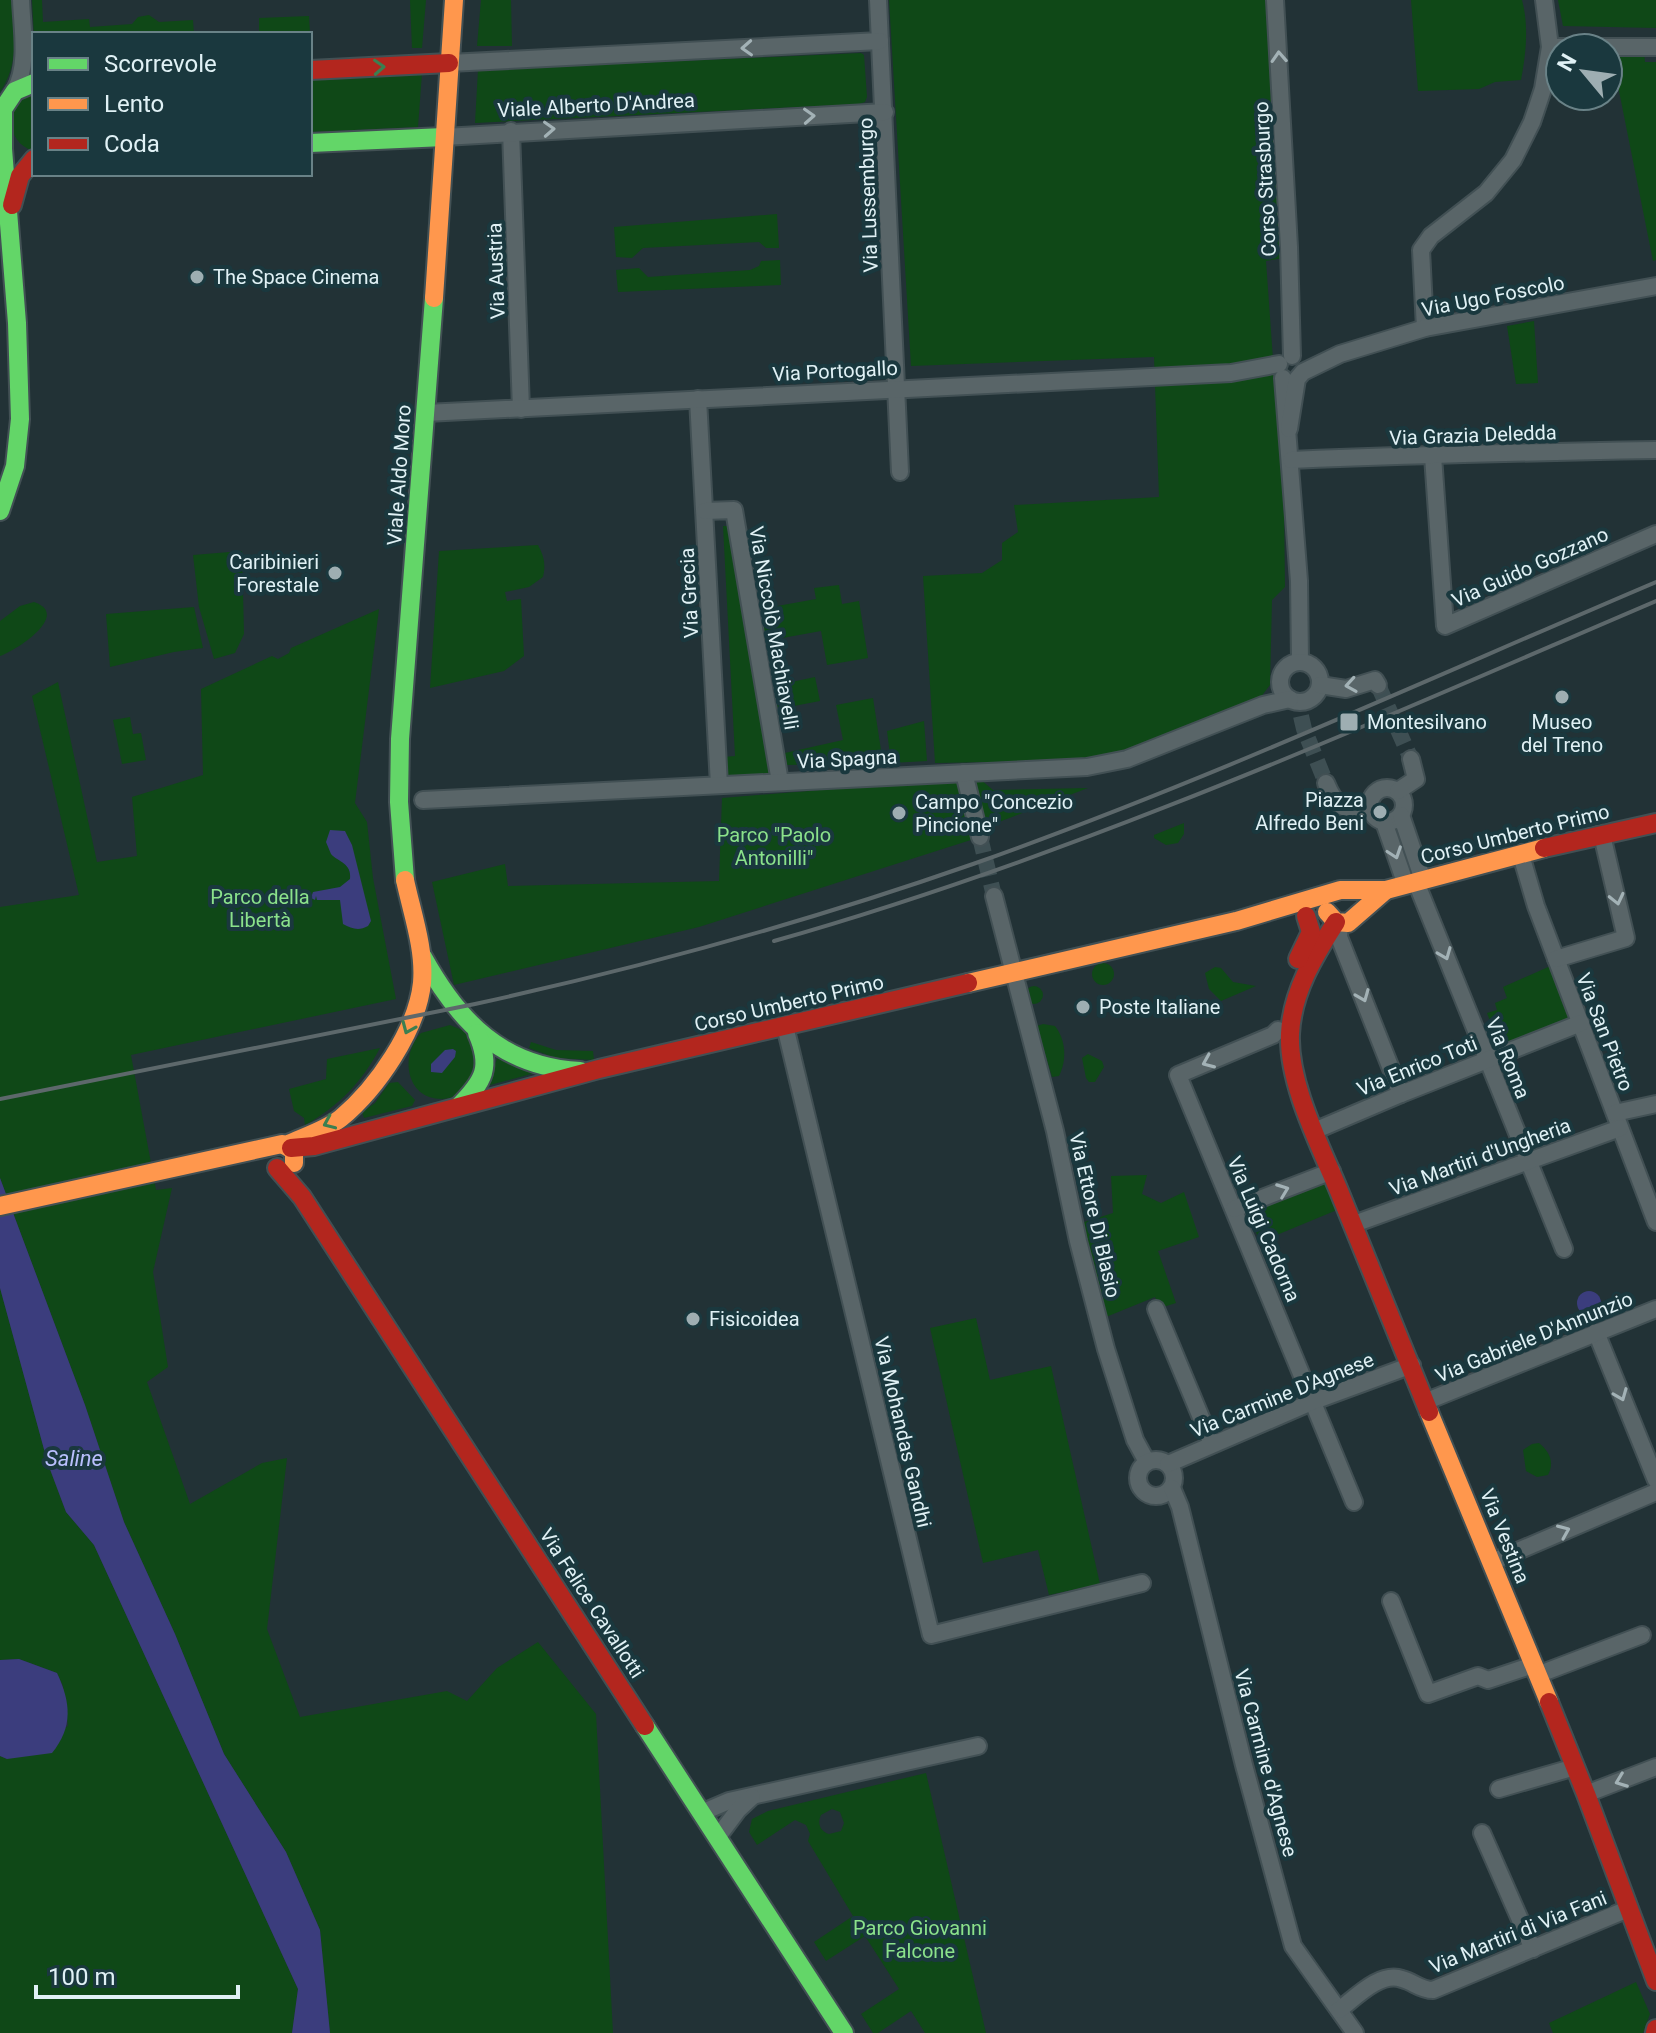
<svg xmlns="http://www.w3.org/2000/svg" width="1656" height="2033" font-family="Roboto,sans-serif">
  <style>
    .green { fill: #0f4817; fill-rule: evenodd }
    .water { fill: #3b3d7d }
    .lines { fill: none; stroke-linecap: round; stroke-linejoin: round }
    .street-tunnel { stroke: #3e4f53; stroke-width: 16; stroke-dasharray: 16 8; stroke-linecap: butt }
    .street-casing { stroke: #425054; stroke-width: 20 }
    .fast-casing { stroke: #425054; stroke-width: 22 }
    .slow-casing { stroke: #425054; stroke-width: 22 }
    .jam-casing { stroke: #425054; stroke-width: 22 }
    .street { stroke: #596568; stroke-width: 16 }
    .fast { stroke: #63d668; stroke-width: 18 }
    .slow { stroke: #ff974d; stroke-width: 18 }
    .jam { stroke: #b3261e; stroke-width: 18 }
    .rail { stroke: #5d686b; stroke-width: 4 }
    .oneway { stroke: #a3b2b6 }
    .oneway2 { stroke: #3b7f51 }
    .poi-dot { fill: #9eaeb2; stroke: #1a383e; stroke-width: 3 }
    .labels { text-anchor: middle; stroke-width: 8; stroke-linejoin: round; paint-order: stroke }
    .street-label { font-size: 20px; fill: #e0f1f5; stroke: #1a383e }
    .poi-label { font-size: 20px; fill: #e0f1f5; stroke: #1a383e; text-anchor: start }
    .park-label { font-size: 20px; fill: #8be28b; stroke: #1a383e }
    .water-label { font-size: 22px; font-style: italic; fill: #b9bffd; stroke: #1a383e }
  </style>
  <rect width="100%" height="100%" fill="#223236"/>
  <!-- green -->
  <g class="green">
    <path d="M 0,0 L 12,0 C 14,32 20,64 0,92 Z"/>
    <path d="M 32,0 L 42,0 L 43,22 L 89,19 L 90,27 L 132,24 L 138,17 L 149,15 L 159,22 L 193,20 L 194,34 L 34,34 L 34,37 Z"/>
    <path d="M 410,0 L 426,0 L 422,48 L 412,48 Z"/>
    <path d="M 481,0 L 511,0 L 512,46 L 477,46 Z"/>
    <path d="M 889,0 L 1269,0 L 1284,258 L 1266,261 L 1284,514 L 1285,587 L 1272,600 L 1270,685 L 1257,702 L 1104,760 L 935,763 L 923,576 L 982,573 L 1002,560 L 1002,543 L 1018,532 L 1014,505 L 1159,497 L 1154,357 L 911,366 Z"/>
    <path d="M 1411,0 L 1522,0 C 1529,26 1526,54 1521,80 L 1495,82 L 1479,89 L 1418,91 Z"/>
    <path d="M 1558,0 L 1656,0 L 1656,28 L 1563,26 Z"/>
    <path d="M 309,16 L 310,34 L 259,34 L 259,18 Z"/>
    <path d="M 1611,51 L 1644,52 L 1645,62 L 1656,62 L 1656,260 L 1653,261 Z"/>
    <path d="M 861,53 L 864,55 L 867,97 L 865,102 L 859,104 L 475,123 L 478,70 Z"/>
    <path d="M 422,73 L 418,127 L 310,132 L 310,79 Z"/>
    <path d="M 34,94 L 34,151 C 4,143 4,102 34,94 Z"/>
    <path d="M 777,214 L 779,248 L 766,248 L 759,242 L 643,248 L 632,258 L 616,257 L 614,227 Z"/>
    <path d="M 780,260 L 781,285 L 618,292 L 616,270 L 639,268 L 648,277 L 750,270 L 759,266 L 761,261 Z"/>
    <path d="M 1534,321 L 1538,383 L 1516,384 L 1507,326 Z"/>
    <path d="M 723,526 L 727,526 L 774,778 L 731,778 L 726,773 L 723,757 L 735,756 Z"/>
    <path d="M 538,545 C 544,556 546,564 543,577 L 529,587 L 505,592 L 507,601 L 521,599 L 524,656 L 504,671 L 430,688 L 439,551 Z"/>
    <path d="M 242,551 L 244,634 L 235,653 L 214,659 L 199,607 L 193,555 Z"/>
    <path d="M 839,585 L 842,604 L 859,601 L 868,658 L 827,665 L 821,631 L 766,641 L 761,609 L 816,599 L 814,588 Z"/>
    <path d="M 34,602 C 72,615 15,651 0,656 L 0,621 L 20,606 Z"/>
    <path d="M 194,607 L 203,648 L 174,652 L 110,667 L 106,614 Z"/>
    <path d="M 379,609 L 355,803 L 367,822 L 373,878 L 396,999 L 131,1055 L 156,1190 L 172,1188 L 153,1272 L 168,1367 L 147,1382 L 190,1504 L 262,1463 L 287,1458 L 267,1629 L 300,1717 L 447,1691 L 467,1701 L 497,1668 L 538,1642 L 596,1714 L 613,2033 L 330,2033 L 320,1930 L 286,1852 L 224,1754 L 175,1634 L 124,1522 L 85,1405 L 0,1178 L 0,907 L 79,895 L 32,696 L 58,682 L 97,862 L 137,856 L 132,797 L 203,775 L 201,689 L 272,656 L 278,659 L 289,653 L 291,648 Z"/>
    <path d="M 815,677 L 820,701 L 778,709 L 773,686 Z"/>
    <path d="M 873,698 L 883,763 L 787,765 L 785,753 L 843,740 L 836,705 Z"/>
    <path d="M 130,717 L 133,734 L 141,733 L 146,760 L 122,764 L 113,720 Z"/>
    <path d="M 924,721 L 927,761 L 891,763 L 887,731 Z"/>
    <path d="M 957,779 L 974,839 L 699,927 L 454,985 L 432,882 L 505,864 L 508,886 L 719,881 L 722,798 Z"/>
    <path d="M 980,779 L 993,790 L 1088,788 L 983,828 L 974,780 Z"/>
    <path d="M 1184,823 L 1184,834 L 1178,843 L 1166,845 L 1154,838 L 1154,835 Z"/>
    <circle cx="1103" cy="974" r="11"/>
    <path d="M 1555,964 L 1573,1017 L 1500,1047 L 1487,1013 L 1497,1010 L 1495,1003 L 1507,998 L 1503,987 Z"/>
    <path d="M 1215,967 L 1221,968 L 1233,982 L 1256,986 L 1221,1001 L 1209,989 L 1205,973 Z"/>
    <circle cx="1034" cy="995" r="9"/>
    <path d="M 1043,1024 L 1055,1026 C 1066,1040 1067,1060 1059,1076 L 1052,1077 L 1037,1026 Z"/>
    <path d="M 450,1025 L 467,1032 L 481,1058 L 461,1095 C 455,1096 448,1099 442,1099 C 405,1099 400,1054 421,1033 Z"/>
    <path d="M 531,1042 L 556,1050 L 593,1051 L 594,1060 L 556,1058 L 529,1048 Z"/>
    <path d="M 380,1048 C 362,1082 339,1106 305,1125 L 304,1118 L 294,1111 L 289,1089 L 326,1079 L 327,1059 Z"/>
    <path d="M 1088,1054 L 1102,1061 L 1104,1067 L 1095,1082 L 1089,1082 L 1086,1078 L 1082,1058 Z"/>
    <path d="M 504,1057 L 535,1073 L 486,1086 L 497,1059 Z"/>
    <path d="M 398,1082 L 415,1100 L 412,1106 L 364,1118 L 362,1112 L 375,1103 L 389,1083 Z"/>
    <path d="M 1147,1175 L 1142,1194 L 1161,1203 L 1184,1192 L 1199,1237 L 1158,1251 L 1176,1303 L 1160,1308 L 1155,1297 L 1106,1317 L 1081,1223 L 1113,1213 L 1111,1176 Z"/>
    <path d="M 1323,1176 L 1337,1210 L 1260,1242 L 1246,1208 Z"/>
    <path d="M 0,1288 L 48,1464 L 66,1512 L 94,1545 L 298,1989 L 292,2033 L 0,2033 L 0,1756 L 7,1759 L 68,1726 L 63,1686 L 57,1673 L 19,1659 L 0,1660 Z"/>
    <path d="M 976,1318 L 990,1380 L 1051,1366 L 1100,1584 L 1049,1595 L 1038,1550 L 983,1563 L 930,1328 Z"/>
    <path d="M 1539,1443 C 1549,1451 1555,1462 1548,1475 L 1537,1477 L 1526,1471 L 1523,1450 L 1532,1444 Z"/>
    <path d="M 926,1773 L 986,2033 L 925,2033 L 911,2011 L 878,2033 L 873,2033 L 861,2014 L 899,1989 L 865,1936 L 826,1961 L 814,1942 L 853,1916 L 808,1841 L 810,1834 L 806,1825 L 795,1820 L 757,1845 L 749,1832 L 752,1819 L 768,1811 ZM 832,1809 L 840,1812 L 844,1823 L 841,1831 L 829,1834 C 820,1831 817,1823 821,1815 Z"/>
    <path d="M 1636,1982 L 1650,2014 L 1643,2033 L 1553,2033 L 1549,2023 Z"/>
  </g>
  <!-- water -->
  <g class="water">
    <path d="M 330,830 L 345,831 L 352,845 L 371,921 L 368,926 C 359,931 352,929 343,924 L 340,900 L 317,900 L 316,896 L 315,900 L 311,898 L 313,892 L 340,887 L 350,879 C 352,863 338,862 331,854 L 326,842 Z"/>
    <path d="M 453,1049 L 456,1051 L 455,1057 L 442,1073 L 431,1072 L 431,1064 L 445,1050 Z"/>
    <path d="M 0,1178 L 85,1405 L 124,1522 L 175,1634 L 224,1754 L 286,1852 L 320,1930 L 330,2033 L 292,2033 L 298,1989 L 94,1545 L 66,1512 L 48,1464 L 0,1288 Z"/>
    <circle cx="1589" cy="1303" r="12"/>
    <path d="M 19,1659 L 57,1673 C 71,1703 73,1727 52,1753 L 7,1759 L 0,1756 L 0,1660 Z"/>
  </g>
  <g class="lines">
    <!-- street-tunnel -->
    <g class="street-tunnel">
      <path d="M 1378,685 L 1411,759"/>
      <path d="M 1301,716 L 1304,729 L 1326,783"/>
      <path d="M 980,837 L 994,896"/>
    </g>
    <!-- street casing -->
    <g class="street-casing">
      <g id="street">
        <path d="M 878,0 L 900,472"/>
        <path d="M 1275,0 L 1289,247 L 1292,356"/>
        <path d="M 1550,47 L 1656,47"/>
        <path d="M 449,63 L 880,41"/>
        <path d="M 15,90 C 29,65 22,28 21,0"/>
        <path d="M 511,131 L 521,409"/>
        <path d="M 444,137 L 885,112"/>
        <path d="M 1425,328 L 1421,250 L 1431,236 L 1486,193 L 1513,160 L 1532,122 L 1543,89 L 1550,47 L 1544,0"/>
        <path d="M 1283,378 L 1299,581 L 1300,661"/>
        <path d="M 698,399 L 719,785"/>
        <path d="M 426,413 L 1231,373 L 1279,364"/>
        <path d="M 1289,429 L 1297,379 L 1303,372 L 1340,354 L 1425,328 L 1656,286"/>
        <path d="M 1433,456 L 1445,626 L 1656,534"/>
        <path d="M 1291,460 C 1413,455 1534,452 1656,450"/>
        <path d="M 705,511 L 734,510 L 780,782"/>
        <circle cx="1300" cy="682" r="20"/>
        <path d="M 1320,685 L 1346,689 L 1375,680 L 1378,685"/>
        <path d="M 964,773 L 980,837"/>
        <path d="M 1326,783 C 1336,808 1345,811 1371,812"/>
        <circle cx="1387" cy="805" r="17"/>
        <path d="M 1398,791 L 1416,779 L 1411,759"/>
        <path d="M 423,800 L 1087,767 L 1127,759 L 1263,705 L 1290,699"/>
        <path d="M 1401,815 L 1423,880"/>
        <path d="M 1384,822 L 1406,885"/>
        <path d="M 1521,855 L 1536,906 L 1656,1222"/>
        <path d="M 1416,882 L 1564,1249"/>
        <path d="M 994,896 L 1055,1131 L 1078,1241 L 1106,1349 L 1135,1440 L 1147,1462"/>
        <path d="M 1340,923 L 1339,937 L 1401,1094"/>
        <path d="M 1556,959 L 1626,938 L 1602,835"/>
        <path d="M 785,1026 L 931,1635 L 1142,1583"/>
        <path d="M 1278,1030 L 1273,1035 L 1178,1075 L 1354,1502"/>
        <path d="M 1615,1113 L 1656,1104"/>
        <path d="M 1314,1131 L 1401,1094 L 1581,1023"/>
        <path d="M 1234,1209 L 1332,1171"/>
        <path d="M 1354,1224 L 1620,1128"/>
        <path d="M 1156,1309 L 1212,1444"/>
        <path d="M 1596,1332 L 1656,1480"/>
        <path d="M 1427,1401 L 1656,1309"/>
        <circle cx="1156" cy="1478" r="18"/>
        <path d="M 1168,1464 L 1314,1401 L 1412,1365"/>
        <path d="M 1172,1488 L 1180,1507 L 1244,1765 L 1293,1946 L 1355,2033"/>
        <path d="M 1492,1562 L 1656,1492"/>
        <path d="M 1391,1601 L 1428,1694 L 1478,1676 L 1488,1680 L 1533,1665"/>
        <path d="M 1537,1675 L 1642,1635"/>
        <path d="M 1499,1789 L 1575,1767"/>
        <path d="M 1586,1794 L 1656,1767"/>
        <path d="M 701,1813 L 729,1801 L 978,1746"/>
        <path d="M 1482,1833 L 1533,1949"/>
        <path d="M 717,1838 L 738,1810 L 752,1797"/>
        <path d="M 1339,2010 C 1355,1998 1380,1971 1402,1979 C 1414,1982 1420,1990 1433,1990 L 1628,1909"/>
      </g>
    </g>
    <!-- fast casing -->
    <g class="fast-casing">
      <g id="fast">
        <path d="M 310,143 L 444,137"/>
        <path d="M 0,511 L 15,466 L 20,419 L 17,323 L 3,149 L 3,109 L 15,91 L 34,83"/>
        <path d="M 405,880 L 399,802 L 400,739 L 434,298"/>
        <path d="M 423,957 C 459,1022 502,1067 580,1071"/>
        <path d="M 459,1106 C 484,1081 492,1067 477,1033"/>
        <path d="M 645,1726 L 844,2033"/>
      </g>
    </g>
    <!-- slow casing -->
    <g class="slow-casing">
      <g id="slow">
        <path d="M 434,298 L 454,0"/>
        <path d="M 1327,912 L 1336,922 L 1348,923 L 1386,890"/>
        <path d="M 968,983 L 1236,921 L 1340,890 L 1386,890 L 1544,848"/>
        <path d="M 286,1145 C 303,1137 326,1130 341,1118 C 377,1088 417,1030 422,983 C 425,949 412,913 405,880"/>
        <path d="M 0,1206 L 282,1144 L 294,1151 L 294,1163"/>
        <path d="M 1429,1412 L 1549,1702"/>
      </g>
    </g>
    <!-- jam casing -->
    <g class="jam-casing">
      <g id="jam">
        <path d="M 310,70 L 449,63"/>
        <path d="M 12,205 L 20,176 L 34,159"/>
        <path d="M 1544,848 L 1656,823"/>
        <path d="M 1336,922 C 1314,956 1292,992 1290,1034 C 1288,1084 1320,1145 1339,1191 C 1369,1264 1399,1338 1429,1412"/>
        <path d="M 1298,959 L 1311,932 L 1306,916"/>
        <path d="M 291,1148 L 314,1146 L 599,1069 L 968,983"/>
        <path d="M 277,1168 L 302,1197 L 645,1726"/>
        <path d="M 1549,1702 L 1586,1794 L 1656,1981"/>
        <path d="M 1655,2033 L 1656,2029"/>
      </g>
    </g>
    <!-- street -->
    <use href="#street" class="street"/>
    <!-- fast -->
    <use href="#fast" class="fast"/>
    <!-- slow -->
    <use href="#slow" class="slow"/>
    <!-- jam -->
    <use href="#jam" class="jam"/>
    <!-- rail -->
    <g class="rail">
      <path d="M 774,941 C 1078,855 1366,725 1656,601"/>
      <path d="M 0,1099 L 475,1004 C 644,967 810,921 973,864 C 1205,782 1430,678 1656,582"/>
    </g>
  </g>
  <!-- one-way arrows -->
  <defs><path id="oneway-chevron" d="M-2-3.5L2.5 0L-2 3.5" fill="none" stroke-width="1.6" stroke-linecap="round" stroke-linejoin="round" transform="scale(2)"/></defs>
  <g class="oneway">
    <use href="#oneway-chevron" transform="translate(747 48) rotate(177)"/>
    <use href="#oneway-chevron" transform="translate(1279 57) rotate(-93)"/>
    <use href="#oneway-chevron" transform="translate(809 116) rotate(-3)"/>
    <use href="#oneway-chevron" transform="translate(549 129) rotate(-3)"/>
    <use href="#oneway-chevron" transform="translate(1351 685) rotate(171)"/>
    <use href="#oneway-chevron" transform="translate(1395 853) rotate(71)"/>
    <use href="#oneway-chevron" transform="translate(1617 899) rotate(77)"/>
    <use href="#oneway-chevron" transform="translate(1445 954) rotate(68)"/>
    <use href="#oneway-chevron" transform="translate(1363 996) rotate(68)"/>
    <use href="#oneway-chevron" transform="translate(1208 1062) rotate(157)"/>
    <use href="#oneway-chevron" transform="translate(1283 1190) rotate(-21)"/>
    <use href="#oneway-chevron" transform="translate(1621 1395) rotate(68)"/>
    <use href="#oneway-chevron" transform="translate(1564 1531) rotate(-23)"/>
    <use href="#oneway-chevron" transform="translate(1621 1781) rotate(159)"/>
  </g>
  <g class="oneway2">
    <use href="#oneway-chevron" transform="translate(379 67) rotate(-3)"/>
    <use href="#oneway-chevron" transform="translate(408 1028) rotate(113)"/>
    <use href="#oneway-chevron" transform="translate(329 1123) rotate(156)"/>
  </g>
  <!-- markers -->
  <g class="poi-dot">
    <circle cx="197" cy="277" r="8"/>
    <circle cx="335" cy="573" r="8"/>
    <circle cx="1562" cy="697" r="8"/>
    <rect x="1339" y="712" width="20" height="20" rx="4"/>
    <circle cx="1380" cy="812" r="8"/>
    <circle cx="899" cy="813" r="8"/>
    <circle cx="1083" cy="1007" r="8"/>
    <circle cx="693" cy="1319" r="8"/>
  </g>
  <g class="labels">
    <!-- street labels -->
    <g class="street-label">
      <text transform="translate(596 105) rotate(-3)" y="7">Viale Alberto D'Andrea</text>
      <text transform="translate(1265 179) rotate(-93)" y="7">Corso Strasburgo</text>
      <text transform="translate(868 195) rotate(-92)" y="7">Via Lussemburgo</text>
      <text transform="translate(496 271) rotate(-92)" y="7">Via Austria</text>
      <text transform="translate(1493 296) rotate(-11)" y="7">Via Ugo Foscolo</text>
      <text transform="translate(835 371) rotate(-3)" y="7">Via Portogallo</text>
      <text transform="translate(1473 435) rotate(-2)" y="7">Via Grazia Deledda</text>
      <text transform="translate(399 475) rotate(-86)" y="7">Viale Aldo Moro</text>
      <text transform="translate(1530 567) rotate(-24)" y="7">Via Guido Gozzano</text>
      <text transform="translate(689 593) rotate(-93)" y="7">Via Grecia</text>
      <text transform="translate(774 628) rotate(80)" y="7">Via Niccolò Machiavelli</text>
      <text transform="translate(847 759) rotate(-3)" y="7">Via Spagna</text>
      <text transform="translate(1515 834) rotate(-14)" y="7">Corso Umberto Primo</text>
      <text transform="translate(789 1003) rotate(-13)" y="7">Corso Umberto Primo</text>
      <text transform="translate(1605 1032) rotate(69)" y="7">Via San Pietro</text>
      <text transform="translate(1508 1058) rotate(68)" y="7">Via Roma</text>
      <text transform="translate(1417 1066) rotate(-22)" y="7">Via Enrico Toti</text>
      <text transform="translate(1480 1157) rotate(-20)" y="7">Via Martiri d'Ungheria</text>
      <text transform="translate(1095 1215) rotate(77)" y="7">Via Ettore Di Blasio</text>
      <text transform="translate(1264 1229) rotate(67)" y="7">Via Luigi Cadorna</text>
      <text transform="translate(1534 1337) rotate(-22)" y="7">Via Gabriele D'Annunzio</text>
      <text transform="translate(1282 1395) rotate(-22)" y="7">Via Carmine D'Agnese</text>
      <text transform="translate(903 1432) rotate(77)" y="7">Via Mohandas Gandhi</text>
      <text transform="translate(1505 1536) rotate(68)" y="7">Via Vestina</text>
      <text transform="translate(592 1603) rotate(57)" y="7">Via Felice Cavallotti</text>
      <text transform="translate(1266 1763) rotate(75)" y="7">Via Carmine d'Agnese</text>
      <text transform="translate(1518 1932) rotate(-22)" y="7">Via Martiri di Via Fani</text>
    </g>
    <!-- poi labels -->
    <g class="poi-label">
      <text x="213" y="284">The Space Cinema</text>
      <text x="319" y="569" text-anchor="end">Caribinieri<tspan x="319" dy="23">Forestale</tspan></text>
      <text x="1367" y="729">Montesilvano</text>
      <text x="1562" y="729" text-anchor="middle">Museo<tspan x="1562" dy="23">del Treno</tspan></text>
      <text x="1364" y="807" text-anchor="end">Piazza<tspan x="1364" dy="23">Alfredo Beni</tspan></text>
      <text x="915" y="809">Campo "Concezio<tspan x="915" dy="23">Pincione"</tspan></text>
      <text x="1099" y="1014">Poste Italiane</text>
      <text x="709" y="1326">Fisicoidea</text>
    </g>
    <!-- park labels -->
    <g class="park-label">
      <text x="774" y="842">Parco "Paolo<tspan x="774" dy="23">Antonilli"</tspan></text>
      <text x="260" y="904">Parco della<tspan x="260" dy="23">Libertà</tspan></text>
      <text x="920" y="1935">Parco Giovanni<tspan x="920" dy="23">Falcone</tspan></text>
    </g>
    <!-- water labels -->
    <g class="water-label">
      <text x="74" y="1466">Saline</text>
    </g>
  </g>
  <!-- legend -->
  <rect x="32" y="32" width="280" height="144" fill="#1a383e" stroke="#698287" stroke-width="2"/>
  <rect x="48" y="58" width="40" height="12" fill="#63d668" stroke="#698287" stroke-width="2"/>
  <text x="104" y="72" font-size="24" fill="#e0f1f5">Scorrevole</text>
  <rect x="48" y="98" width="40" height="12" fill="#ff974d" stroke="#698287" stroke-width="2"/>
  <text x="104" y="112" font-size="24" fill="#e0f1f5">Lento</text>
  <rect x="48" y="138" width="40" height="12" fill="#b3261e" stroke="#698287" stroke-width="2"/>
  <text x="104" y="152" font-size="24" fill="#e0f1f5">Coda</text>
  <!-- north arrow -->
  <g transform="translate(1584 72) rotate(299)"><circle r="38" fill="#1a383e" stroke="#698287" stroke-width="2"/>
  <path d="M0-6L14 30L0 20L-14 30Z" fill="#9eaeb2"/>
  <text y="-12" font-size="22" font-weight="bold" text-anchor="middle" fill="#e0f1f5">N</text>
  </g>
  <!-- scale -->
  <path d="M36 1985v12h202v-12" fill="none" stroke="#e0f1f5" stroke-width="4"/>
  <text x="48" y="1985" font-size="24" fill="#e0f1f5" stroke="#1a383e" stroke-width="6" paint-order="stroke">100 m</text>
</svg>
